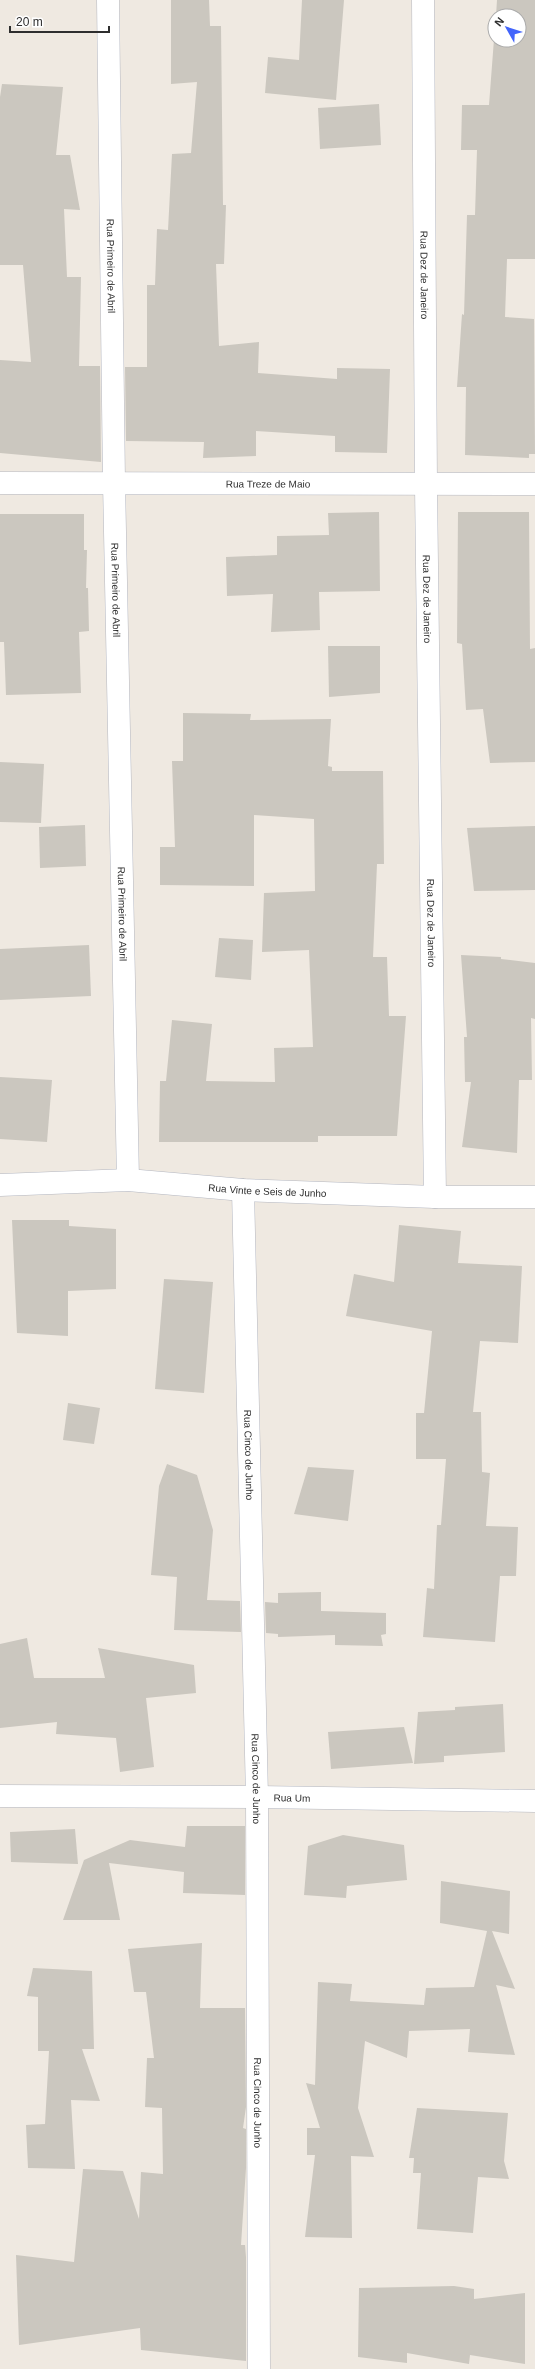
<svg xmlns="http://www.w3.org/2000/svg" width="535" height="2369" font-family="Arial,sans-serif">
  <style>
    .building { fill: #cbc7bf }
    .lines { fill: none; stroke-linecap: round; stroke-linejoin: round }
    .minor-casing { stroke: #b4b7c1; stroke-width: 23 }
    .minor { stroke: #fff; stroke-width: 22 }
    .labels { text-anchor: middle; stroke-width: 4; stroke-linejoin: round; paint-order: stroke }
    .street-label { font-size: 10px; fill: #2e2e2e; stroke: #fff }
  </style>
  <rect width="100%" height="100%" fill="#efe9e1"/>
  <!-- building -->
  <g class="building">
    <path d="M 171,0 L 209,0 L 210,26 L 221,26 L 223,205 L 226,205 L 224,264 L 216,264 L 219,346 L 259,342 L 258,373 L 337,379 L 337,368 L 390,369 L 387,453 L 335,452 L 335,436 L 256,431 L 256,456 L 203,458 L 204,442 L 126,441 L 125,367 L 147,367 L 147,285 L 155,285 L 157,229 L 168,230 L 172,154 L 191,153 L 197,82 L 171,84 Z"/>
    <path d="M 302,0 L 344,0 L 336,100 L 265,93 L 268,57 L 299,60 Z"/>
    <path d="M 497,0 L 535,0 L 535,259 L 507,259 L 505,317 L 534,319 L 535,454 L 529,454 L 529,458 L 465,455 L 466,387 L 457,387 L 462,314 L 464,315 L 467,215 L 475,215 L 477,150 L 461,150 L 462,105 L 489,105 L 495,26 L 495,40 L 519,40 L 519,16 L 496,16 Z"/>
    <path d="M 2,84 L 63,87 L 56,155 L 70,155 L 80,210 L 64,209 L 67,277 L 81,277 L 79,366 L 100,366 L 101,462 L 0,453 L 0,360 L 31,362 L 23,265 L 0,265 L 0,97 Z"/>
    <path d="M 379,104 L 381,145 L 320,149 L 318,108 Z"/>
    <path d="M 379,512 L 380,591 L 319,592 L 320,630 L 271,632 L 273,594 L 227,596 L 226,557 L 277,555 L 277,536 L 329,535 L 328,513 Z"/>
    <path d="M 458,512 L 529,512 L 530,649 L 535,648 L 535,762 L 490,763 L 483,709 L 466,710 L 462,644 L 457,643 Z"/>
    <path d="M 0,514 L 84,514 L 84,550 L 87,550 L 86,588 L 88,588 L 89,631 L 79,632 L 81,693 L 6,695 L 4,642 L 0,642 Z"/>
    <path d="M 328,646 L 380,646 L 380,693 L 329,697 Z"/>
    <path d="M 183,713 L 251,714 L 250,720 L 331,719 L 328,766 L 332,767 L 332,771 L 383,771 L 384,864 L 377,864 L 373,957 L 387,957 L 389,1016 L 406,1016 L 397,1136 L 318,1136 L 318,1142 L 159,1142 L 160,1081 L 166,1081 L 172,1020 L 212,1024 L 206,1081 L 275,1082 L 274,1048 L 313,1047 L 309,950 L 262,952 L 264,893 L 315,891 L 314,819 L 254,815 L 254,886 L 160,885 L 160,847 L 175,847 L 172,761 L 183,761 Z"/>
    <path d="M 0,762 L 44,764 L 41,823 L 0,822 Z"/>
    <path d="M 85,825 L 86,866 L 40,868 L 39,827 Z"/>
    <path d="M 535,826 L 535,890 L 474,891 L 467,828 Z"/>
    <path d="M 219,938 L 253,940 L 251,980 L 215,977 Z"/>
    <path d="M 89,945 L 91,996 L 0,1000 L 0,949 Z"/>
    <path d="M 461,955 L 501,957 L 501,959 L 535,963 L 535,1019 L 531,1018 L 532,1080 L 519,1080 L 517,1153 L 462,1147 L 471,1082 L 465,1082 L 464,1037 L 467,1037 Z"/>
    <path d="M 0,1077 L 52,1080 L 47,1142 L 0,1139 Z"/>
    <path d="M 12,1220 L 69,1220 L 69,1226 L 116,1229 L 116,1289 L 68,1291 L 68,1336 L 17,1333 Z"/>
    <path d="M 399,1225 L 461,1231 L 458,1263 L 522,1266 L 518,1343 L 480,1341 L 473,1412 L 481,1412 L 482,1472 L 490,1473 L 486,1526 L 518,1527 L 516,1576 L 500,1576 L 495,1642 L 423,1637 L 427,1588 L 434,1589 L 437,1525 L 441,1525 L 446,1459 L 416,1459 L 416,1413 L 424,1413 L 432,1331 L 346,1316 L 354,1274 L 394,1282 Z"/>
    <path d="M 164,1279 L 213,1282 L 204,1393 L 155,1389 Z"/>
    <path d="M 68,1403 L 100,1408 L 94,1444 L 63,1440 Z"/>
    <path d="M 167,1464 L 197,1475 L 213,1530 L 207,1600 L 240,1601 L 241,1632 L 174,1630 L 177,1577 L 151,1575 L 159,1486 Z"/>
    <path d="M 308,1467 L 354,1470 L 348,1521 L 294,1514 Z"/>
    <path d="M 321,1592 L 321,1611 L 386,1613 L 386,1634 L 381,1635 L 383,1646 L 335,1645 L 335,1635 L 278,1637 L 278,1634 L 266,1633 L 265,1602 L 278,1603 L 278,1593 Z"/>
    <path d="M 27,1638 L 34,1678 L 105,1678 L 98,1648 L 194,1665 L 196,1693 L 146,1698 L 154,1767 L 120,1772 L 116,1738 L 56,1734 L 57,1722 L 0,1728 L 0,1644 Z"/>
    <path d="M 503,1704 L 505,1752 L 444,1756 L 444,1762 L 414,1764 L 418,1712 L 455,1710 L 455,1707 Z"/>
    <path d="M 404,1727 L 413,1763 L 331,1769 L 328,1732 Z"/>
    <path d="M 187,1826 L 245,1826 L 245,1895 L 183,1893 L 184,1872 L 109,1863 L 120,1920 L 63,1920 L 84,1860 L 130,1840 L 185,1847 Z"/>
    <path d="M 75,1829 L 78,1864 L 11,1862 L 10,1832 Z"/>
    <path d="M 343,1835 L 404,1845 L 407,1880 L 347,1886 L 346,1898 L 304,1895 L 308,1846 Z"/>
    <path d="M 441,1881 L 510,1891 L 509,1934 L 492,1931 L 515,1989 L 496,1985 L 515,2055 L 468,2052 L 470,2029 L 409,2031 L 407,2058 L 365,2041 L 358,2108 L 374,2157 L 351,2156 L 352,2238 L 305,2237 L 315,2155 L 307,2155 L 307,2128 L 320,2128 L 306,2083 L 315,2085 L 318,1982 L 352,1984 L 350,2001 L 424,2005 L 426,1988 L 474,1987 L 487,1931 L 440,1923 Z"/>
    <path d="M 202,1943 L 200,2008 L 245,2008 L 246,2107 L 243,2128 L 246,2129 L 246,2168 L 241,2245 L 245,2245 L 246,2257 L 246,2361 L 141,2350 L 140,2328 L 19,2345 L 16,2255 L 74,2262 L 83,2169 L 123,2171 L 139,2219 L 141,2172 L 163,2174 L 162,2108 L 145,2107 L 147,2058 L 154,2058 L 146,1992 L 134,1992 L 128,1949 Z"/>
    <path d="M 33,1968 L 92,1971 L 94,2049 L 82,2049 L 100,2101 L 71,2100 L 75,2169 L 28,2168 L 26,2125 L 45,2124 L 49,2051 L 38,2051 L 38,1997 L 27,1996 Z"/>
    <path d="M 417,2108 L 508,2113 L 504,2161 L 509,2179 L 478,2177 L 473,2233 L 417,2229 L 421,2173 L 413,2173 L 414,2158 L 409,2158 Z"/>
    <path d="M 454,2286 L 474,2289 L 474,2299 L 525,2293 L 525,2364 L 470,2355 L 469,2364 L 407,2353 L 407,2363 L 358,2357 L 359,2288 Z"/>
  </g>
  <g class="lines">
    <!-- minor casing -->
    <g class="minor-casing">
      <g id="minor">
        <path id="s1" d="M 108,0 L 114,482 L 128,1180"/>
        <path id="s2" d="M 423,0 L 426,486 L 435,1197"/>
        <path id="s3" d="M 0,483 L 535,484"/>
        <path id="s4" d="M 0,1185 L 128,1180 L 243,1190 L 435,1197 L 535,1197"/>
        <path id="s5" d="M 243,1190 L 257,1797 L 259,2369"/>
        <path id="s6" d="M 0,1796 L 257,1797 L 535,1801"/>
      </g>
    </g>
    <!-- minor -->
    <use href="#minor" class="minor"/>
  </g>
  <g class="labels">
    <!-- street labels -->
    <g class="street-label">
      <text dy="4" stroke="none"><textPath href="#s1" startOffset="266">Rua Primeiro de Abril</textPath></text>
      <text dy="4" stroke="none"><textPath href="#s2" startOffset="275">Rua Dez de Janeiro</textPath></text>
      <text dy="4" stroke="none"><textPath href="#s3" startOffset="268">Rua Treze de Maio</textPath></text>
      <text dy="4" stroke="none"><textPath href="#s1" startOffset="590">Rua Primeiro de Abril</textPath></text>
      <text dy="4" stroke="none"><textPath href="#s2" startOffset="599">Rua Dez de Janeiro</textPath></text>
      <text dy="4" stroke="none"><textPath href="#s1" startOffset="914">Rua Primeiro de Abril</textPath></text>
      <text dy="4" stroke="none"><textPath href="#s2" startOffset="923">Rua Dez de Janeiro</textPath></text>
      <text dy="4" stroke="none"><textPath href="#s4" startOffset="268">Rua Vinte e Seis de Junho</textPath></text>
      <text dy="4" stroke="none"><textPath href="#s5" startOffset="265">Rua Cinco de Junho</textPath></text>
      <text dy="4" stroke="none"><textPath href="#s5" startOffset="589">Rua Cinco de Junho</textPath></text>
      <text dy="4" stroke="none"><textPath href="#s6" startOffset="292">Rua Um</textPath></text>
      <text dy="4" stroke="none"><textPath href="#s5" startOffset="913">Rua Cinco de Junho</textPath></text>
    </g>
  </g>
  <!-- north arrow -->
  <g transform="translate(507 28) rotate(309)"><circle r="19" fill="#ffffff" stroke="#ababab"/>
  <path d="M0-3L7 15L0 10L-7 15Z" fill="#4264fb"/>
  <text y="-6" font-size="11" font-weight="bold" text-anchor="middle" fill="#2e2e2e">N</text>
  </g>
  <!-- scale -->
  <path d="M10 26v6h99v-6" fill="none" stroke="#2e2e2e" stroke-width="2"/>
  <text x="16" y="26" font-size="12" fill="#2e2e2e" stroke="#ffffff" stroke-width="3" paint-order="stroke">20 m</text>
</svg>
